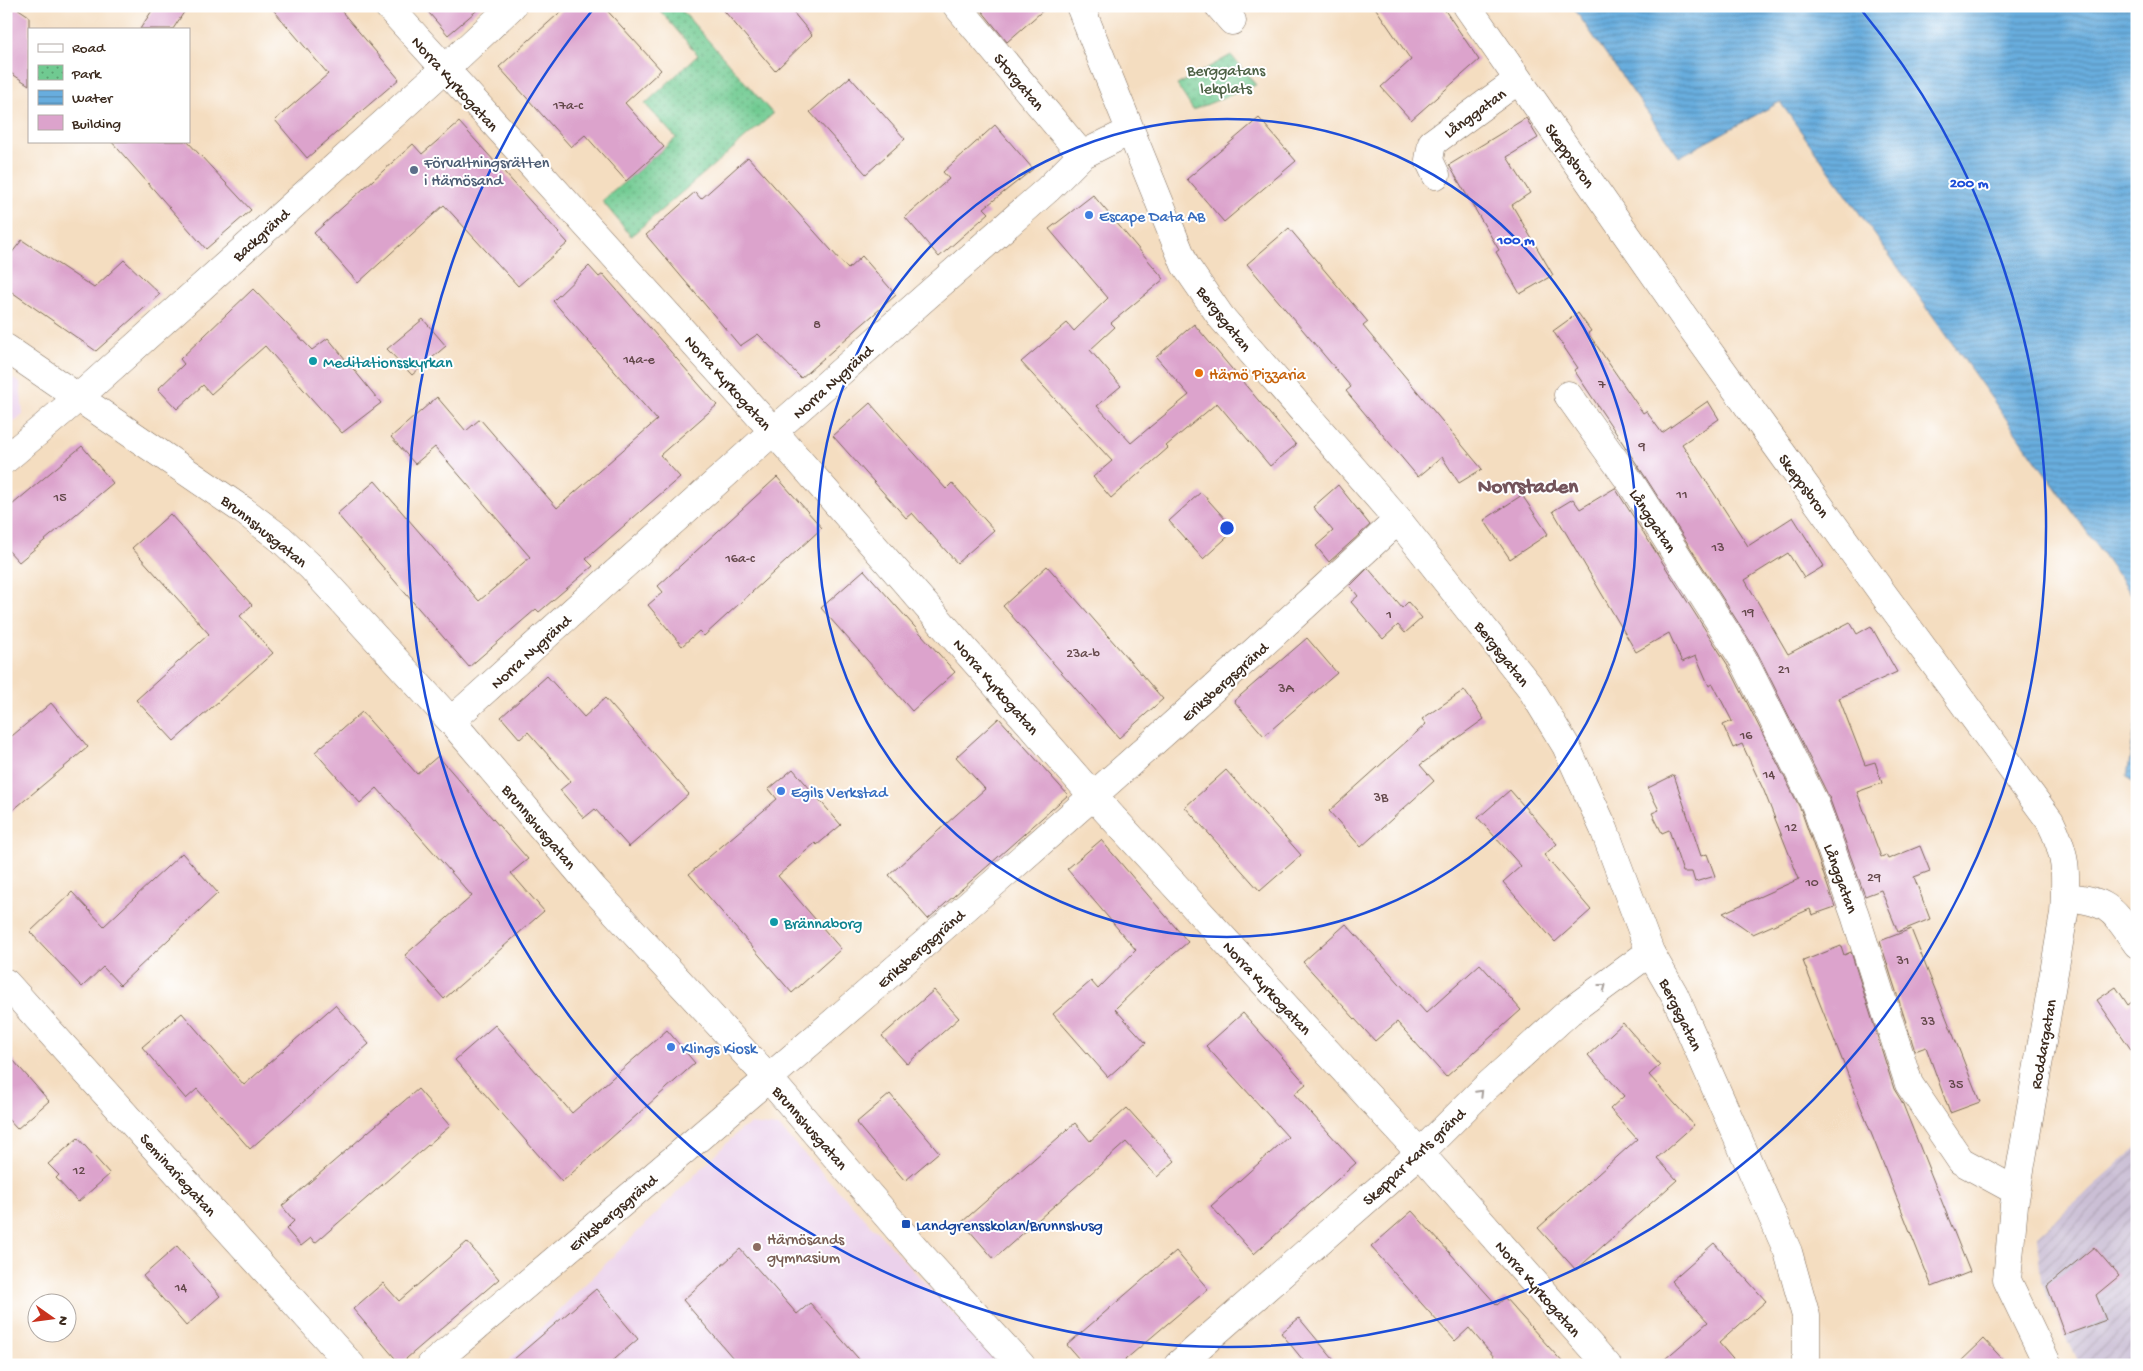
<svg xmlns="http://www.w3.org/2000/svg" width="2143" height="1371" viewBox="0 0 2143 1371" font-family="'Gochi Hand',sans-serif">
  <style>
    .built { fill: #ebd1eb }
    .industrial { fill: url(#industrial-furrows) }
    .park { fill: url(#park-dots); stroke: #567a58 }
    .water { fill: url(#water-rules); stroke: #526c7e }
    .building { fill: #dca3cc }
    .lines { fill: none; stroke-linecap: round; stroke-linejoin: round }
    .street-casing { stroke: #7c6957; stroke-width: 29 }
    .street { stroke: #fff; stroke-width: 28 }
    .oneway { stroke: #a79f9a }
    .ring { fill: none; stroke: #1d4ed8; stroke-width: 2.5 }
    .service-dot { fill: #5c6f8a; stroke: #fff; stroke-width: 2 }
    .shop-dot { fill: #3f7fe0; stroke: #fff; stroke-width: 2 }
    .culture-dot { fill: #0f9aa8; stroke: #fff; stroke-width: 2 }
    .food-dot { fill: #e8710a; stroke: #fff; stroke-width: 2 }
    .transit-dot { fill: #1a4fb4; stroke: #fff; stroke-width: 2 }
    .education-dot { fill: #8d6e63; stroke: #fff; stroke-width: 2 }
    .labels { text-anchor: middle; stroke-width: 4; stroke-linejoin: round; paint-order: stroke }
    .number-label { font-size: 14px; fill: #63484a }
    .park-label { font-size: 16px; fill: #4e6246; stroke: #fff }
    .street-label { font-size: 16px; fill: #3b2a1e; stroke: #fff }
    .service-label { font-size: 16px; fill: #4e5e75; stroke: #fff; text-anchor: start }
    .shop-label { font-size: 16px; fill: #366cbe; stroke: #fff; text-anchor: start }
    .culture-label { font-size: 16px; fill: #0d838f; stroke: #fff; text-anchor: start }
    .food-label { font-size: 16px; fill: #c56008; stroke: #fff; text-anchor: start }
    .transit-label { font-size: 16px; fill: #164399; stroke: #fff; text-anchor: start }
    .education-label { font-size: 16px; fill: #785e54; stroke: #fff; text-anchor: start }
    .district-label { font-size: 21px; font-weight: bold; fill: #73545b; stroke: #fff }
    .centre { fill: #1d4ed8; stroke: #fff; stroke-width: 2.5 }
    .ring-label { font-size: 15px; text-anchor: middle; font-weight: bold; fill: #1d4ed8; stroke: #fff; stroke-width: 4; stroke-linejoin: round; paint-order: stroke }
  </style>
  <defs>
    <pattern id="industrial-furrows" width="10" height="10" patternUnits="userSpaceOnUse" patternTransform="scale(1.25)"><rect width="10" height="10" fill="#cbbfd5"/><path d="M-1 1l2-2M0 10L10 0M9 11l2-2" fill="none" stroke="#afa4b6"/></pattern>
    <pattern id="park-dots" width="8" height="8" patternUnits="userSpaceOnUse" patternTransform="scale(1.25)"><rect width="8" height="8" fill="#70ca91"/><path d="M2 2h.1M6 6h.1" fill="none" stroke="#5da476" stroke-width="1.8" stroke-linecap="round"/></pattern>
    <pattern id="water-rules" width="6" height="5" patternUnits="userSpaceOnUse" patternTransform="scale(1.25)"><rect width="6" height="5" fill="#68adde"/><path d="M0 2.5h6" fill="none" stroke="#578db3"/></pattern>
  </defs>
  <rect width="100%" height="100%" fill="#fff"/>
  <filter id="ink" filterUnits="userSpaceOnUse"><feTurbulence type="fractalNoise" baseFrequency=".02" numOctaves="2"/><feDisplacementMap in="SourceGraphic" scale="10" xChannelSelector="R" yChannelSelector="G"/><feConvolveMatrix kernelMatrix="1 2 1 2 8 2 1 2 1" color-interpolation-filters="sRGB"/></filter>
  <filter id="wash" filterUnits="userSpaceOnUse"><feTurbulence type="fractalNoise" baseFrequency=".0096" numOctaves="4" result="noise"/><feDisplacementMap in="SourceGraphic" scale="20" xChannelSelector="R" yChannelSelector="G"/><feGaussianBlur stdDeviation="1.12" result="paint"/><feColorMatrix in="noise" values="0 0 0 0 0 0 0 0 0 0 0 0 0 0 0 0 0 1.4 0 .05"/><feComposite in="paint" operator="in"/></filter>
  <g filter="url(#wash)">
    <rect width="100%" height="100%" fill="#f4ddc0"/>
    <path class="built" d="M 6,374 L 20,383 L 23,414 L 6,429 Z
      M 751,1124 L 779,1127 L 1002,1365 L 504,1365 L 740,1130 Z"/>
    <path class="industrial" d="M 2137,1147 L 2137,1365 L 2080,1365 L 2041,1282 L 2037,1236 Z"/>
    <path class="park" d="M 656,6 L 678,6 L 773,114 L 631,236 L 602,201 L 676,138 L 645,104 L 698,55 Z
      M 1231,55 L 1256,85 L 1193,110 L 1177,85 Z"/>
    <path class="water" d="M 1572,6 L 2137,6 L 2137,602 L 1780,102 L 1679,157 Z
      M 2137,715 L 2137,789 L 2127,776 Z"/>
    <g id="blocks">
      <path class="building" d="M 6,6 L 14,6 L 29,16 L 29,85 L 6,70 Z
        M 155,6 L 188,6 L 173,29 L 140,29 Z
        M 270,6 L 337,6 L 399,79 L 307,158 L 275,120 L 328,74 Z
        M 423,6 L 482,6 L 448,35 Z
        M 567,6 L 603,6 L 661,70 L 625,103 L 664,147 L 626,181 L 585,135 L 571,147 L 499,67 Z
        M 720,6 L 788,6 L 812,35 L 775,71 Z
        M 978,6 L 1048,6 L 1007,42 Z
        M 1374,6 L 1442,6 L 1479,60 L 1411,120 L 1381,87 L 1411,60 Z
        M 850,77 L 905,139 L 866,174 L 810,112 Z
        M 1259,118 L 1296,161 L 1224,222 L 1187,179 Z
        M 1526,118 L 1538,138 L 1507,157 L 1530,193 L 1512,205 L 1553,275 L 1520,294 L 1496,252 L 1499,250 L 1449,165 Z
        M 459,122 L 568,243 L 518,286 L 444,205 L 358,283 L 314,233 L 413,144 L 422,154 Z
        M 995,125 L 1033,169 L 984,208 L 989,213 L 939,257 L 905,217 L 949,179 L 943,172 Z
        M 111,141 L 187,141 L 251,210 L 206,249 Z
        M 748,157 L 848,269 L 862,256 L 896,295 L 801,378 L 758,334 L 740,346 L 646,235 L 695,192 L 701,199 Z
        M 1093,195 L 1164,279 L 1111,323 L 1115,327 L 1090,350 L 1121,386 L 1097,406 L 1131,443 L 1150,427 L 1189,395 L 1156,357 L 1194,324 L 1296,445 L 1270,466 L 1217,403 L 1166,446 L 1168,448 L 1111,498 L 1093,477 L 1112,461 L 1021,362 L 1067,323 L 1074,331 L 1108,298 L 1049,229 Z
        M 1289,228 L 1368,322 L 1363,326 L 1482,469 L 1459,483 L 1442,457 L 1418,477 L 1346,391 L 1351,387 L 1247,264 Z
        M 22,240 L 94,288 L 124,260 L 160,294 L 96,351 L 6,288 L 6,260 Z
        M 589,266 L 599,277 L 603,274 L 717,405 L 660,455 L 680,477 L 586,559 L 593,566 L 539,612 L 536,609 L 469,667 L 337,514 L 375,481 L 479,601 L 530,557 L 435,447 L 415,464 L 391,437 L 437,397 L 466,431 L 480,419 L 557,508 L 657,420 L 553,301 Z
        M 253,289 L 312,350 L 328,338 L 381,403 L 342,433 L 265,346 L 211,394 L 203,385 L 177,409 L 158,389 L 184,364 L 180,359 Z
        M 1578,313 L 1591,331 L 1588,333 L 1643,413 L 1646,411 L 1662,433 L 1708,401 L 1719,419 L 1682,444 L 1748,546 L 1793,517 L 1824,566 L 1804,578 L 1788,553 L 1745,580 L 1788,654 L 1850,622 L 1857,634 L 1871,626 L 1897,672 L 1839,698 L 1865,765 L 1875,762 L 1882,783 L 1857,792 L 1881,857 L 1886,855 L 1888,859 L 1920,846 L 1930,871 L 1914,877 L 1930,919 L 1898,932 L 1881,890 L 1865,896 L 1829,797 L 1757,652 L 1644,475 L 1574,370 L 1578,368 L 1553,331 Z
        M 423,319 L 446,346 L 412,375 L 387,349 Z
        M 870,403 L 946,489 L 952,483 L 994,530 L 957,563 L 912,513 L 906,518 L 833,436 Z
        M 82,446 L 113,483 L 19,562 L 6,548 L 6,510 Z
        M 777,477 L 822,528 L 704,636 L 699,631 L 682,646 L 648,605 L 663,592 L 658,586 Z
        M 1338,485 L 1370,525 L 1329,562 L 1316,546 L 1333,531 L 1313,507 Z
        M 1615,488 L 1729,667 L 1801,810 L 1835,907 L 1812,915 L 1810,909 L 1753,934 L 1723,913 L 1799,879 L 1764,791 L 1742,744 L 1733,748 L 1723,725 L 1732,721 L 1713,684 L 1709,686 L 1696,656 L 1682,662 L 1669,633 L 1636,652 L 1553,511 L 1573,499 L 1580,509 Z
        M 1201,492 L 1235,530 L 1203,559 L 1169,521 Z
        M 1522,495 L 1548,534 L 1510,559 L 1484,520 Z
        M 170,514 L 252,605 L 240,616 L 273,653 L 174,741 L 136,700 L 209,634 L 132,548 Z
        M 1047,566 L 1163,699 L 1119,738 L 1003,606 Z
        M 1368,568 L 1402,608 L 1408,602 L 1422,618 L 1405,633 L 1398,625 L 1383,639 L 1351,602 L 1358,596 L 1350,586 Z
        M 864,570 L 955,672 L 912,711 L 821,608 Z
        M 1307,638 L 1337,673 L 1264,736 L 1234,701 Z
        M 547,676 L 584,717 L 605,698 L 689,794 L 629,847 L 595,809 L 584,818 L 560,790 L 571,781 L 528,732 L 520,739 L 501,717 Z
        M 1464,690 L 1484,719 L 1420,765 L 1434,781 L 1361,847 L 1329,811 L 1426,724 L 1422,719 Z
        M 51,703 L 88,747 L 6,816 L 6,741 Z
        M 362,712 L 417,774 L 438,756 L 528,859 L 511,873 L 544,911 L 444,999 L 405,955 L 472,896 L 377,788 L 360,803 L 315,752 Z
        M 999,718 L 1068,795 L 928,919 L 889,875 L 985,789 L 956,757 Z
        M 793,769 L 841,825 L 817,845 L 815,843 L 778,876 L 841,949 L 792,993 L 689,874 L 777,799 L 769,789 Z
        M 1226,770 L 1301,855 L 1260,891 L 1185,807 Z
        M 1674,775 L 1701,856 L 1707,854 L 1715,876 L 1695,882 L 1692,872 L 1683,872 L 1669,830 L 1662,833 L 1652,813 L 1659,810 L 1648,788 Z
        M 1510,790 L 1557,844 L 1544,855 L 1591,910 L 1555,942 L 1503,882 L 1521,866 L 1478,818 Z
        M 1101,840 L 1188,942 L 1154,971 L 1115,1009 L 1146,1043 L 1108,1077 L 1053,1014 L 1091,981 L 1098,989 L 1136,950 L 1067,869 Z
        M 182,853 L 218,893 L 120,985 L 103,967 L 82,987 L 30,932 L 72,892 L 104,926 Z
        M 1346,924 L 1426,1013 L 1480,964 L 1521,1010 L 1446,1077 L 1397,1022 L 1375,1041 L 1303,962 Z
        M 1911,929 L 1980,1102 L 1950,1113 L 1926,1047 L 1915,1051 L 1880,941 Z
        M 1841,946 L 1844,955 L 1851,952 L 1894,1089 L 1902,1102 L 1970,1272 L 1932,1287 L 1803,961 Z
        M 2116,987 L 2128,1005 L 2137,998 L 2137,1058 L 2097,1000 Z
        M 934,990 L 959,1018 L 907,1064 L 882,1036 Z
        M 335,1005 L 369,1044 L 250,1149 L 197,1089 L 186,1099 L 142,1047 L 182,1013 L 244,1085 Z
        M 1243,1013 L 1306,1084 L 1294,1094 L 1356,1163 L 1254,1254 L 1211,1206 L 1288,1137 L 1206,1046 Z
        M 1623,1023 L 1660,1065 L 1649,1075 L 1694,1125 L 1657,1158 L 1677,1180 L 1576,1270 L 1538,1228 L 1637,1139 L 1610,1109 L 1624,1096 L 1588,1055 Z
        M 495,1025 L 572,1113 L 667,1030 L 695,1063 L 562,1182 L 455,1060 Z
        M 6,1052 L 49,1101 L 17,1129 L 6,1117 Z
        M 418,1089 L 450,1126 L 315,1243 L 311,1238 L 301,1246 L 286,1229 L 294,1221 L 282,1206 Z
        M 890,1094 L 939,1152 L 905,1181 L 856,1123 Z
        M 1127,1108 L 1175,1161 L 1157,1177 L 1126,1142 L 994,1259 L 962,1222 L 1075,1123 L 1090,1141 Z
        M 78,1138 L 110,1174 L 78,1202 L 56,1178 L 59,1175 L 48,1164 Z
        M 1412,1211 L 1497,1305 L 1505,1298 L 1565,1365 L 1501,1365 L 1469,1328 L 1455,1341 L 1371,1247 Z
        M 467,1242 L 499,1279 L 400,1364 L 353,1309 L 383,1283 L 399,1301 Z
        M 1714,1243 L 1766,1301 L 1719,1343 L 1738,1365 L 1658,1365 L 1708,1322 L 1671,1281 Z
        M 177,1246 L 220,1296 L 186,1326 L 143,1276 Z
        M 2094,1247 L 2119,1276 L 2096,1295 L 2106,1320 L 2065,1335 L 2047,1286 Z
        M 740,1249 L 797,1314 L 810,1303 L 864,1365 L 739,1365 L 683,1300 Z
        M 1176,1251 L 1208,1289 L 1119,1365 L 1084,1365 L 1067,1345 Z
        M 596,1289 L 638,1339 L 608,1365 L 507,1365 Z
        M 1299,1318 L 1338,1365 L 1307,1365 L 1281,1333 Z
        M 1984,1339 L 2008,1365 L 1957,1365 Z"/>
    </g>
  </g>
  <g filter="url(#ink)">
    <use href="#blocks" fill-opacity="0" stroke="#7c6957" stroke-width="1"/>
    <g class="lines">
      <defs>
        <path id="street" d="M 388,6 L 774,432 L 1093,796 L 1420,1153 L 1607,1365
          M 957,6 L 1082,155
          M 1080,6 L 1185,265 L 1221,317 L 1398,520 L 1530,687 L 1566,746 L 1604,829 L 1650,952 L 1674,994 L 1788,1252 L 1806,1316 L 1806,1365
          M 1219,6 L 1232,21
          M 1467,6 L 1684,317 L 1881,591 L 2050,821 C 2068,857 2066,874 2064,914 L 2014,1205 L 2007,1280 L 2048,1365
          M 1436,175 L 1429,160 L 1432,143 L 1518,80
          M 6,348 L 244,511 L 281,539 L 312,568 L 451,721 L 594,889 L 770,1080 L 919,1253 L 1021,1365
          M 1568,395 L 1631,483 L 1743,659 L 1815,804 L 1855,915 L 1909,1084 L 1961,1161 L 2016,1191
          M 6,459 L 78,398 L 460,55 L 512,6
          M 451,721 L 760,443 L 1048,189 L 1082,155 L 1130,131
          M 2065,897 C 2110,901 2112,909 2137,944
          M 6,983 L 351,1365
          M 431,1365 C 758,1089 1084,811 1398,520
          M 1178,1365 L 1420,1153 L 1485,1088 L 1569,1012 L 1650,952"/>
      </defs>
      <use href="#street" class="street-casing"/>
      <use href="#street" class="street"/>
    </g>
    <defs><path id="oneway-chevron" d="M-2-3.5L2.5 0L-2 3.5" fill="none" stroke-width="1.6" stroke-linecap="round" stroke-linejoin="round" transform="scale(1.25)"/></defs>
    <g class="oneway">
      <use href="#oneway-chevron" transform="translate(1603 987) rotate(-37)"/>
      <use href="#oneway-chevron" transform="translate(1480 1093) rotate(-45)"/>
    </g>
  </g>
  <g class="ring">
    <circle cx="1227" cy="528" r="409"/>
    <path d="M1859 7A819 819 0 1 1 595 7"/>
  </g>
  <circle class="service-dot" cx="414" cy="170" r="5"/>
  <g class="shop-dot">
    <circle cx="1089" cy="215" r="5"/>
    <circle cx="781" cy="791" r="5"/>
    <circle cx="671" cy="1047" r="5"/>
  </g>
  <g class="culture-dot">
    <circle cx="313" cy="361" r="5"/>
    <circle cx="774" cy="922" r="5"/>
  </g>
  <circle class="food-dot" cx="1199" cy="373" r="5"/>
  <rect class="transit-dot" x="901" y="1219" width="10" height="10" rx="2.5"/>
  <circle class="education-dot" cx="757" cy="1247" r="5"/>
  <g class="labels">
    <g class="number-label">
      <text x="568" y="109">17a-c</text>
      <text x="817" y="328">8</text>
      <text x="639" y="363">14a-e</text>
      <text x="1602" y="388">7</text>
      <text x="1642" y="450">9</text>
      <text x="1682" y="498">11</text>
      <text x="60" y="501">15</text>
      <text x="1718" y="551">13</text>
      <text x="740" y="562">16a-c</text>
      <text x="1748" y="616">19</text>
      <text x="1389" y="618">1</text>
      <text x="1083" y="657">23a-b</text>
      <text x="1784" y="673">21</text>
      <text x="1286" y="692">3A</text>
      <text x="1746" y="739">16</text>
      <text x="1769" y="778">14</text>
      <text x="1381" y="801">3B</text>
      <text x="1791" y="831">12</text>
      <text x="1874" y="881">29</text>
      <text x="1812" y="886">10</text>
      <text x="1903" y="964">31</text>
      <text x="1928" y="1025">33</text>
      <text x="1956" y="1088">35</text>
      <text x="79" y="1174">12</text>
      <text x="181" y="1291">14</text>
    </g>
    <g class="park-label">
      <text x="1226" y="75">Berggatans<tspan x="1226" dy="18">lekplats</tspan></text>
    </g>
    <g class="street-label">
      <text transform="translate(1020 81) rotate(50)" y="6">Storgatan</text>
      <text transform="translate(456 83) rotate(48)" y="6">Norra Kyrkogatan</text>
      <text transform="translate(1474 112) rotate(-36)" y="6">Långgatan</text>
      <text transform="translate(1571 155) rotate(55)" y="6">Skeppsbron</text>
      <text transform="translate(260 234) rotate(-42)" y="6">Backgränd</text>
      <text transform="translate(1225 318) rotate(52)" y="6">Bergsgatan</text>
      <text transform="translate(832 381) rotate(-42)" y="6">Norra Nygränd</text>
      <text transform="translate(729 382) rotate(48)" y="6">Norra Kyrkogatan</text>
      <text transform="translate(1805 485) rotate(54)" y="6">Skeppsbron</text>
      <text transform="translate(1654 520) rotate(57)" y="6">Långgatan</text>
      <text transform="translate(265 530) rotate(39)" y="6">Brunnshusgatan</text>
      <text transform="translate(530 651) rotate(-42)" y="6">Norra Nygränd</text>
      <text transform="translate(1503 653) rotate(52)" y="6">Bergsgatan</text>
      <text transform="translate(1224 681) rotate(-42)" y="6">Eriksbergsgränd</text>
      <text transform="translate(997 686) rotate(49)" y="6">Norra Kyrkogatan</text>
      <text transform="translate(540 826) rotate(50)" y="6">Brunnshusgatan</text>
      <text transform="translate(1842 878) rotate(70)" y="6">Långgatan</text>
      <text transform="translate(920 948) rotate(-41)" y="6">Eriksbergsgränd</text>
      <text transform="translate(1268 987) rotate(47)" y="6">Norra Kyrkogatan</text>
      <text transform="translate(1682 1014) rotate(64)" y="6">Bergsgatan</text>
      <text transform="translate(2042 1044) rotate(-80)" y="6">Roddargatan</text>
      <text transform="translate(811 1127) rotate(49)" y="6">Brunnshusgatan</text>
      <text transform="translate(1413 1156) rotate(-43)" y="6">Skeppar Karls gränd</text>
      <text transform="translate(179 1174) rotate(48)" y="6">Seminariegatan</text>
      <text transform="translate(612 1212) rotate(-40)" y="6">Eriksbergsgränd</text>
      <text transform="translate(1539 1288) rotate(49)" y="6">Norra Kyrkogatan</text>
    </g>
    <g class="service-label">
      <text x="424" y="167">Förvaltningsrätten<tspan x="424" dy="18">i Härnösand</tspan></text>
    </g>
    <g class="shop-label">
      <text x="1099" y="221">Escape Data AB</text>
      <text x="791" y="797">Egils Verkstad</text>
      <text x="681" y="1053">Klings Kiosk</text>
    </g>
    <g class="culture-label">
      <text x="323" y="367">Meditationsskyrkan</text>
      <text x="784" y="928">Brännaborg</text>
    </g>
    <g class="food-label">
      <text x="1209" y="379">Härnö Pizzaria</text>
    </g>
    <g class="transit-label">
      <text x="916" y="1230">Landgrensskolan/Brunnshusg</text>
    </g>
    <g class="education-label">
      <text x="767" y="1244">Härnösands<tspan x="767" dy="18">gymnasium</tspan></text>
    </g>
    <g class="district-label">
      <text x="1528" y="492">Norrstaden</text>
    </g>
  </g>
  <circle cx="1227" cy="528" r="8" class="centre"/>
  <g class="ring-label">
    <text x="1969" y="187">200 m</text>
    <text x="1516" y="244">100 m</text>
  </g>
  <rect width="2143" height="1371" fill="none" stroke="#fff" stroke-width="25"/>
  <rect x="28" y="28" width="162" height="115" fill="#ffffff" stroke="#b1aaa5"/>
  <rect x="38" y="44" width="25" height="8" fill="#ffffff" stroke="#b1aaa5"/>
  <text x="72" y="52" font-size="15" fill="#3b2a1e">Road</text>
  <rect x="38" y="65" width="25" height="15" fill="url(#park-dots)" stroke="#b1aaa5"/>
  <text x="72" y="78" font-size="15" fill="#3b2a1e">Park</text>
  <rect x="38" y="90" width="25" height="15" fill="url(#water-rules)" stroke="#b1aaa5"/>
  <text x="72" y="102" font-size="15" fill="#3b2a1e">Water</text>
  <rect x="38" y="115" width="25" height="15" fill="#dca3cc" stroke="#b1aaa5"/>
  <text x="72" y="128" font-size="15" fill="#3b2a1e">Building</text>
  <g transform="translate(52 1318) rotate(104)"><circle r="24" fill="#ffffff" stroke="#b1aaa5"/>
  <path d="M0-4L9 19L0 12L-9 19Z" fill="#c8321e"/>
  <text y="-8" font-size="14" font-weight="bold" text-anchor="middle" fill="#3b2a1e">N</text>
  </g>
</svg>
